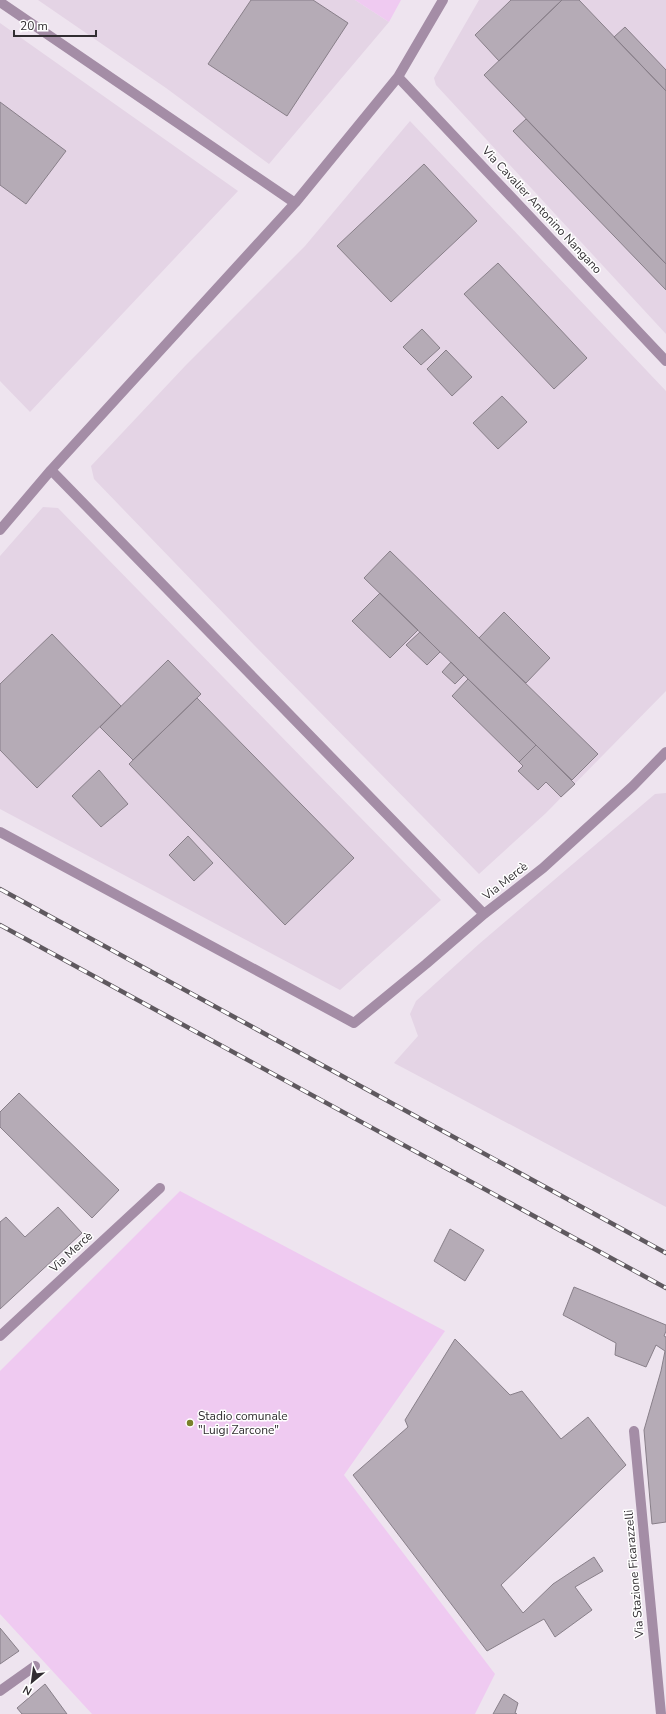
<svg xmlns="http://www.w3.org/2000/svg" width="666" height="1714" viewBox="0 0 666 1714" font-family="'Nunito Sans',sans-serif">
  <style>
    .built { fill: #e4d4e5 }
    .green { fill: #efcaf1 }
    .building { fill: #b5abb6; stroke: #887f89 }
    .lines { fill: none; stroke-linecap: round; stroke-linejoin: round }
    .minor { stroke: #a48da6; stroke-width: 10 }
    .rail-casing { stroke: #5f595f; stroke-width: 4.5 }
    .rail { stroke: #fff; stroke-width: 3; stroke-dasharray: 9; stroke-linecap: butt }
    .poi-dot { fill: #79802b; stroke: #fff; stroke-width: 1.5 }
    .labels { text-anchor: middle; stroke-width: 3; stroke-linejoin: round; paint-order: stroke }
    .street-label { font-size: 12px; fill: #312d31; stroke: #fff }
    .poi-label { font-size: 12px; fill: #312d31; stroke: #fff; text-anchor: start }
  </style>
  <rect width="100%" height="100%" fill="#eee4ef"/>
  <path class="built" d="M 38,0 L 355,0 L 389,22 L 269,164 L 166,88 Z
    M 479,0 L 666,0 L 666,334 L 436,85 L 434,78 Z
    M 0,23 L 238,191 L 30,412 L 0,381 Z
    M 410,121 L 666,391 L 666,691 L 546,813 L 479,874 L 255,646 L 94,479 L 91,466 L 186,365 L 305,246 Z
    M 43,507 L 58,508 L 441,900 L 340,990 L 0,809 L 0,556 Z
    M 666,793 L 666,1207 L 394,1063 L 418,1036 L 410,1014 L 416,1001 L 479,944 L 655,794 Z"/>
  <path class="green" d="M 355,0 L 401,0 L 389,22 Z
    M 180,1191 L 445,1331 L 344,1475 L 495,1674 L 475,1714 L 92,1714 L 0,1614 L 0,1371 Z"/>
  <path class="building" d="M 251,0 L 313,0 L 348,23 L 287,116 L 208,64 Z
    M 511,0 L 562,0 L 499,61 L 475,35 Z
    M 562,0 L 579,0 L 666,91 L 666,264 L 484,75 Z
    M 625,27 L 666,70 L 666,91 L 614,37 Z
    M 0,102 L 66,151 L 26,204 L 0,185 Z
    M 526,119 L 666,264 L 666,290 L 513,131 Z
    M 424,164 L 477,221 L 391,302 L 337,246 Z
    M 498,263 L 587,358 L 554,389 L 464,294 Z
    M 422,329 L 440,348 L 421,365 L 403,347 Z
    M 446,350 L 472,377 L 452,396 L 427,369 Z
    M 502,396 L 527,422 L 498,449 L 473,423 Z
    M 390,551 L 598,754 L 572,780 L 364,578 Z
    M 380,593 L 418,630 L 390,658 L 352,621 Z
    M 504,612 L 550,658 L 526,683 L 479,638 Z
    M 420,632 L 440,652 L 427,665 L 406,645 Z
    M 52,634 L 121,706 L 37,788 L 0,750 L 0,684 Z
    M 168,660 L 201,694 L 133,760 L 100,727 Z
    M 451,662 L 464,675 L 455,684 L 442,672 Z
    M 468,679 L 536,745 L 519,762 L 452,696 Z
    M 197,698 L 354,858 L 285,925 L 129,764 Z
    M 536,745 L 575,784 L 561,797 L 546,782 L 538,790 L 518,771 L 523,766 L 519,762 Z
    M 99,770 L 128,804 L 101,827 L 72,796 Z
    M 188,836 L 213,863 L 194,881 L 169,855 Z
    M 19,1093 L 119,1190 L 92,1218 L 0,1127 L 0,1112 Z
    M 58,1207 L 82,1233 L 0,1309 L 0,1222 L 6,1217 L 25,1237 Z
    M 450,1229 L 484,1250 L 465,1281 L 434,1261 Z
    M 574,1287 L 666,1325 L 666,1331 L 664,1336 L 666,1337 L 666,1522 L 652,1524 L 644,1430 L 661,1371 L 665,1351 L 656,1345 L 646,1367 L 615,1355 L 616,1343 L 563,1315 Z
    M 455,1339 L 510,1395 L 522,1391 L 561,1439 L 588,1417 L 626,1465 L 501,1585 L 523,1613 L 553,1584 L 594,1557 L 603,1571 L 575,1587 L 592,1610 L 555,1637 L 544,1619 L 487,1651 L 353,1475 L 408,1427 L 405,1420 Z
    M 0,1628 L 19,1651 L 0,1664 Z
    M 45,1684 L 67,1714 L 22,1714 L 17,1708 Z
    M 504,1694 L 518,1703 L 515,1713 L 517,1714 L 493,1714 Z"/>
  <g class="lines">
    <path class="minor" d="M 0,2 L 295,203
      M 398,77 L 666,361
      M 51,470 L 484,914
      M 0,530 L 51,470 L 295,203 L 398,77 L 443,0
      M 0,832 L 354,1023 L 426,964 L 484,914 L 543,868 L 633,786 L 666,752
      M 0,1336 L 160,1188
      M 634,1431 L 661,1714
      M 0,1691 L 35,1666"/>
    <defs>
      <path id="rail" d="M 0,889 L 666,1253
        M 0,925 L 666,1288"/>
    </defs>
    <use href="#rail" class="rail-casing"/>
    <use href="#rail" class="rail"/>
  </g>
  <circle class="poi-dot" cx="190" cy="1423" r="4"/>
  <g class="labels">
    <g class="street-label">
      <text transform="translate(542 210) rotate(47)" y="4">Via Cavalier Antonino Nangano</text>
      <text transform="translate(505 881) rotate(-38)" y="4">Via Mercè</text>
      <text transform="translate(71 1252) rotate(-43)" y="4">Via Mercè</text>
      <text transform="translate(634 1574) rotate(-95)" y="4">Via Stazione Ficarazzelli</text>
    </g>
    <g class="poi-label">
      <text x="198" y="1420">Stadio comunale<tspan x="198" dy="14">"Luigi Zarcone"</tspan></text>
    </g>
  </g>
  <g transform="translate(32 1682) rotate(209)" stroke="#ffffff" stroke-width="3" paint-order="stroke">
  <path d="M0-3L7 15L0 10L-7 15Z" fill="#312d31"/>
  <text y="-6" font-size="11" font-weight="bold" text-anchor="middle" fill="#312d31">N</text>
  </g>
  <path d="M14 30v6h82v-6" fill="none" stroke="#312d31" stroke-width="2"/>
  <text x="20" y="30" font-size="12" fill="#312d31" stroke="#ffffff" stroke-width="3" paint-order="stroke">20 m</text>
</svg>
